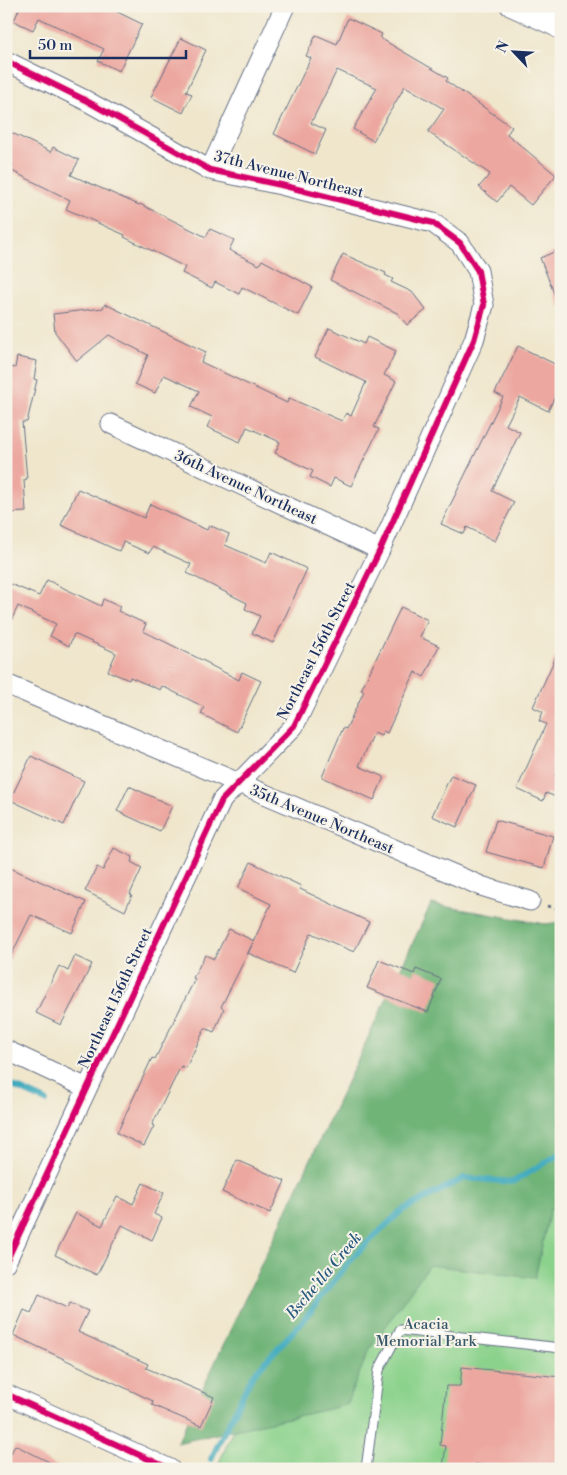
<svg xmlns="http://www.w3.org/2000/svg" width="567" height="1475" viewBox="0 0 567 1475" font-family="'Libre Bodoni',serif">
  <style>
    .green { fill: #8bd28c; stroke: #538075 }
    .forest { fill: #70b478; stroke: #46726b }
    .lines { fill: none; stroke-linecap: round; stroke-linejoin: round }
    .stream { stroke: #3faabe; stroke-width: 6 }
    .building { fill: #eca8a0 }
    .lane-casing { stroke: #656f84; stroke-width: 11 }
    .street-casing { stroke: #656f84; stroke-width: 21 }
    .primary-casing { stroke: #656f84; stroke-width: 29 }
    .path { stroke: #656f84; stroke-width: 3; stroke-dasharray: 4 4; stroke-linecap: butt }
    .lane { stroke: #fff; stroke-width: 9 }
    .street { stroke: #fff; stroke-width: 19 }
    .primary { stroke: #fff; stroke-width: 28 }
    .cycleway-casing { stroke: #f7f3e8; stroke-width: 9 }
    .cycleway { stroke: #d6006c; stroke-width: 6 }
    .labels { text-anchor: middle; stroke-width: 4; stroke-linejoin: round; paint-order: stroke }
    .street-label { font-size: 15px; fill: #1b2f5e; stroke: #f7f3e8 }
    .park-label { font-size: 15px; fill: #37586a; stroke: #f7f3e8 }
    .water-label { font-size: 16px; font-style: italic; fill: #285a80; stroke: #f7f3e8 }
  </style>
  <rect width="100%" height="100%" fill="#f7f3e8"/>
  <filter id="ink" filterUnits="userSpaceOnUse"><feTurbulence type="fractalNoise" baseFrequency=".02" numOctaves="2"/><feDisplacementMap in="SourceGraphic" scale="10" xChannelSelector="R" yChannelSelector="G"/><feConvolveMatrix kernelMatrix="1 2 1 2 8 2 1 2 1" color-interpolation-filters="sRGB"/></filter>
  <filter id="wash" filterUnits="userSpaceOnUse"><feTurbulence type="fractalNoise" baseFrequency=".0096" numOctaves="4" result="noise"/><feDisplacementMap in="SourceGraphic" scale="20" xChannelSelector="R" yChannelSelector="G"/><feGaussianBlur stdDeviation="1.12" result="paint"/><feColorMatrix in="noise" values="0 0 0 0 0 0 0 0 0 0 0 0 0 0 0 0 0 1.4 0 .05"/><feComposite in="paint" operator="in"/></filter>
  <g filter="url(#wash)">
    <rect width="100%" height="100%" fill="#efe6cc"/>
    <path class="green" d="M 467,914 L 561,954 L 561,1469 L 216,1469 Z"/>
    <path class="forest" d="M 431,904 L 545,924 L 561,922 L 561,1210 L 550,1209 L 535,1278 L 429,1265 L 369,1350 L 346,1405 L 177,1443 Z"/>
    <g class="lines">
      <path class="stream" d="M 6,1083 L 46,1101
        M 211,1459 L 252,1376 L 300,1324 L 355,1255 L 401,1211 L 464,1178 L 513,1182 L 561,1153"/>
    </g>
    <g id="blocks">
      <path class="building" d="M 13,6 L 105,6 L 142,24 L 119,71 L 98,61 L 104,49 L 39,18 L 33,30 L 14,21 L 19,9 Z
        M 348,18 L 382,34 L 380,38 L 448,78 L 446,81 L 512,127 L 507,134 L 556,175 L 531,205 L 509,187 L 497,202 L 479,187 L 490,174 L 428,132 L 444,109 L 405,86 L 373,141 L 353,129 L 377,88 L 337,70 L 311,123 L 326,130 L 315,154 L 274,134 L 311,58 L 306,56 L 316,35 L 337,44 Z
        M 181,38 L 206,50 L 186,92 L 192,94 L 183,113 L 151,97 Z
        M 6,130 L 51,152 L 53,147 L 79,160 L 71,175 L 139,205 L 140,204 L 206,237 L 210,229 L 234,240 L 229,250 L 259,265 L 262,260 L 312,287 L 298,315 L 242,287 L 239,294 L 215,282 L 212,288 L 182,273 L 185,267 L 124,237 L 125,235 L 66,209 L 70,200 L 10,170 L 13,164 L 6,161 Z
        M 561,249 L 561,308 L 560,308 L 540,258 Z
        M 343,254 L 386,273 L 385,275 L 393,279 L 391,282 L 412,292 L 426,310 L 407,325 L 397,313 L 330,280 Z
        M 105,304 L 206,352 L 201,362 L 287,403 L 289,398 L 342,421 L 346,413 L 351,416 L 366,382 L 315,357 L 329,328 L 364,344 L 367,337 L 396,351 L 384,375 L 396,381 L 374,427 L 379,429 L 351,486 L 334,478 L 330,487 L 310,477 L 313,471 L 275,453 L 280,442 L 247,427 L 240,442 L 207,427 L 212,417 L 191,407 L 199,391 L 164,375 L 155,393 L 135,384 L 148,355 L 109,335 L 77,361 L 55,332 L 53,314 L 103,308 Z
        M 518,346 L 561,367 L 561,384 L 548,411 L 520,397 L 506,425 L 520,432 L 492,491 L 514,502 L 495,541 L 467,527 L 464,534 L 441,524 L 503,397 L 495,393 Z
        M 17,357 L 37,361 L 34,379 L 37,380 L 27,422 L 22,422 L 27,479 L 24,480 L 26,512 L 6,513 L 6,420 L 10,404 L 6,403 L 6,366 L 15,368 Z
        M 78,489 L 144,518 L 150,504 L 207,530 L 209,525 L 229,534 L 225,545 L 266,563 L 271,552 L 307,569 L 273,643 L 252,633 L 260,616 L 245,609 L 247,603 L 187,573 L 191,564 L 153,547 L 149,553 L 123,542 L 119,551 L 61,525 Z
        M 47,580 L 101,606 L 103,599 L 120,607 L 118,611 L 146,624 L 143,631 L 210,664 L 210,665 L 239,680 L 242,672 L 261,681 L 237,732 L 201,714 L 204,707 L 162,686 L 160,690 L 130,677 L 129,680 L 108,671 L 116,653 L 74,634 L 69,646 L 50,636 L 56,624 L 18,606 L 6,632 L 6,582 L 39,596 Z
        M 401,607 L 428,620 L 420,637 L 439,646 L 424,677 L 415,672 L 387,733 L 383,731 L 381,736 L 374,733 L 359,766 L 384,777 L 374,800 L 322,777 L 343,728 L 346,729 L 364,691 L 361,690 Z
        M 561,645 L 561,762 L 555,776 L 561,779 L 561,799 L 546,793 L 543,801 L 517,789 L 546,724 L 539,721 L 543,712 L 533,707 Z
        M 31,756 L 84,781 L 64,825 L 10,800 Z
        M 451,775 L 476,785 L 457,827 L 432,816 Z
        M 129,786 L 172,806 L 160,831 L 117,811 Z
        M 496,820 L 553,836 L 544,868 L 486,852 Z
        M 114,848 L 133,857 L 131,862 L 142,868 L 130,894 L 132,895 L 125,911 L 85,891 L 97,867 L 103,870 Z
        M 251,862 L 301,886 L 300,889 L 369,922 L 354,952 L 311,933 L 293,973 L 248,953 L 271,904 L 238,888 Z
        M 6,866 L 86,902 L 72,933 L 31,915 L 6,966 Z
        M 229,929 L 254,941 L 221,1007 L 224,1009 L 214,1032 L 205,1028 L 186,1068 L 181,1066 L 152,1125 L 154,1126 L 144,1146 L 117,1133 L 152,1058 L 155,1059 L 195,979 L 193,978 L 205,955 L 214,959 Z
        M 75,956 L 92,964 L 61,1025 L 36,1013 L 59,966 L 68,971 Z
        M 379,960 L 414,974 L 416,969 L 441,979 L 428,1012 L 367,988 Z
        M 237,1160 L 285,1181 L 270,1213 L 222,1192 Z
        M 143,1183 L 164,1193 L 154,1214 L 162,1218 L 152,1240 L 122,1225 L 97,1275 L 55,1255 L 76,1213 L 102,1226 L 117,1196 L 133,1204 Z
        M 39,1295 L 67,1308 L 70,1303 L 88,1311 L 78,1332 L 148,1364 L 146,1368 L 214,1397 L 201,1426 L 152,1405 L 153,1401 L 13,1335 L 24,1310 L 31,1313 Z
        M 462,1367 L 561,1377 L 561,1469 L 518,1469 L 475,1464 L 474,1469 L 443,1467 L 446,1446 L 440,1445 L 446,1386 L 460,1386 Z
        M 15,1445 L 63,1469 L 6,1469 L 6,1463 Z"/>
    </g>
  </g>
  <g filter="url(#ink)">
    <use href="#blocks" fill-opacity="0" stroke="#656f84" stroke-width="1"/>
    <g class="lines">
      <defs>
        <path id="lane" d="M 366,1469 L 379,1370 L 400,1330 L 561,1348"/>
        <path id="street" d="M 510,6 L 561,29
          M 6,61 L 85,100 L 210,170 L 281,185 L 433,223 L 460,243 L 478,271 L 484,305 L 474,340 L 380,550 L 294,726 L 222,800 L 6,1262
          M 210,170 L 285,6
          M 111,424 L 380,550
          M 6,684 L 481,886 L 530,901
          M 6,1050 L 87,1088
          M 6,1394 L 170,1469"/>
        <path id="primary" d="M 546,6 L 561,25"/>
      </defs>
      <use href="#lane" class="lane-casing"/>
      <use href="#street" class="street-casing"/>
      <use href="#primary" class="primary-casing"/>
      <path class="path" d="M 547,906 L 561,909"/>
      <use href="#lane" class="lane"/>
      <use href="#street" class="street"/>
      <use href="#primary" class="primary"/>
      <defs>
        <path id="cycleway" d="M 6,61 L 85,100 L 210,170 L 281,185 L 433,223 L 460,243 L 478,271 L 484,305 L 474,340 L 380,550 L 294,726 L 222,800 L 6,1262
          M 6,1394 L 170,1469"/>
      </defs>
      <use href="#cycleway" class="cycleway-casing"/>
      <use href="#cycleway" class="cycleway"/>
    </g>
  </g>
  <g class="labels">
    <g class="street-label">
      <text transform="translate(289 174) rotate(14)" y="5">37th Avenue Northeast</text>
      <text transform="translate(246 487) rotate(25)" y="5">36th Avenue Northeast</text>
      <text transform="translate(316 651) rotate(-63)" y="5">Northeast 156th Street</text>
      <text transform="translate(322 819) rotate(23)" y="5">35th Avenue Northeast</text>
      <text transform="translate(115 998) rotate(-65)" y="5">Northeast 156th Street</text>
    </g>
    <g class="park-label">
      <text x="426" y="1329">Acacia<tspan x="426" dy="17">Memorial Park</tspan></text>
    </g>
    <g class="water-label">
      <text transform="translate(323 1275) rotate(-50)" y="6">Bsche'tla Creek</text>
    </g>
  </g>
  <rect width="567" height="1475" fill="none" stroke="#f7f3e8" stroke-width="25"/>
  <g transform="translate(514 52) rotate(295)" stroke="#f7f3e8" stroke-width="4" paint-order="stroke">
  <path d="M0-4L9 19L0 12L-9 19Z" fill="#1b2f5e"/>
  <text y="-8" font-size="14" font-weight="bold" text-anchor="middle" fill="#1b2f5e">N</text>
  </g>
  <path d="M30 50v8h156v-8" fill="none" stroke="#1b2f5e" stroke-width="2.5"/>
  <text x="38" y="50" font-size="15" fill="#1b2f5e" stroke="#f7f3e8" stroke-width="4" paint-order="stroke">50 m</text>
</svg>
